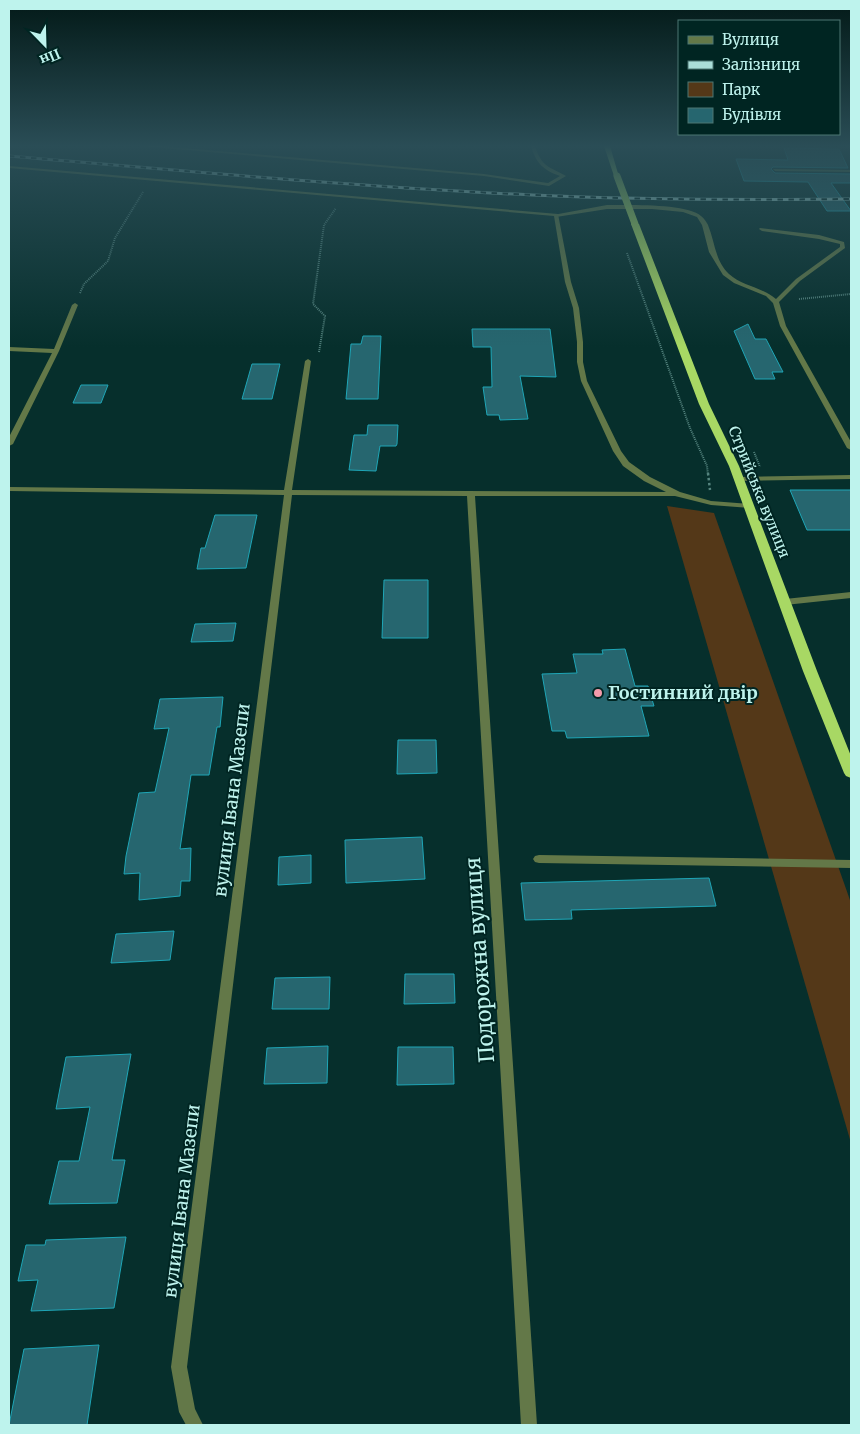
<svg xmlns="http://www.w3.org/2000/svg" width="860" height="1434" viewBox="0 0 860 1434" font-family="Merriweather,serif">
  <style>
    .green { fill: #543818 }
    .building { fill: #26666f; stroke: #1ea6b7 }
    .lines { fill: none; stroke-linecap: round; stroke-linejoin: round }
    .path-far1 { stroke: #55847f; stroke-width: 2; stroke-dasharray: 1 1; stroke-linecap: butt }
    .path { stroke: #55847f; stroke-width: 2.5; stroke-dasharray: 2.5 2.5; stroke-linecap: butt }
    .service { fill: #637848; fill-rule: evenodd }
    .minor { fill: #637848; fill-rule: evenodd }
    .trunk { fill: #a8d864; fill-rule: evenodd }
    .rail-casing { stroke: #aaddd8; stroke-width: 3 }
    .rail { stroke: #002522; stroke-width: 2; stroke-dasharray: 5.5; stroke-linecap: butt }
    .trunk-bridge { stroke: #a8d864; stroke-width: 7 }
    .poi-dot { fill: #f39aaa; stroke: #002522; stroke-width: 2 }
    .labels { text-anchor: middle; stroke-width: 4; stroke-linejoin: round; paint-order: stroke }
    .far-street-label { font-size: 15px; fill: #bef3ed; stroke: #002522 }
    .poi-label { font-size: 18px; font-weight: bold; fill: #bef3ed; stroke: #002522; text-anchor: start }
    .street-label { font-size: 18px; fill: #bef3ed; stroke: #002522 }
    .near-street-label { font-size: 21px; fill: #bef3ed; stroke: #002522 }
  </style>
  <rect width="100%" height="100%" fill="#062f2c"/>
  <path class="green" d="M 667,506 L 714,513 L 851,903 L 851,1143 Z"/>
  <path class="building" d="M 784,148 L 839,149 L 848,168 L 773,167 L 771,169 L 775,173 L 851,174 L 851,183 L 831,183 L 851,211 L 827,211 L 808,182 L 744,181 L 736,159 L 788,160 Z
    M 748,324 L 755,339 L 766,339 L 783,372 L 772,372 L 775,379 L 755,379 L 734,331 Z
    M 472,329 L 550,329 L 556,377 L 520,376 L 528,419 L 500,420 L 499,415 L 487,415 L 483,387 L 492,387 L 491,347 L 473,347 Z
    M 363,336 L 381,336 L 378,399 L 346,399 L 351,344 L 361,344 Z
    M 252,364 L 280,364 L 272,399 L 242,399 Z
    M 81,385 L 108,385 L 101,403 L 73,403 Z
    M 368,425 L 398,425 L 397,444 L 396,446 L 380,446 L 376,471 L 349,470 L 354,435 L 367,435 Z
    M 790,490 L 851,490 L 851,530 L 807,530 Z
    M 215,515 L 257,515 L 246,568 L 197,569 L 201,548 L 205,548 Z
    M 384,580 L 428,580 L 428,638 L 382,638 Z
    M 236,623 L 233,641 L 191,642 L 195,624 Z
    M 625,649 L 635,686 L 648,686 L 654,706 L 641,706 L 649,736 L 567,738 L 565,731 L 552,731 L 542,674 L 577,673 L 573,654 L 603,654 L 602,650 Z
    M 223,697 L 220,727 L 217,727 L 209,775 L 191,775 L 180,849 L 191,848 L 190,881 L 181,881 L 180,896 L 139,900 L 140,873 L 124,874 L 126,856 L 139,793 L 155,792 L 169,728 L 154,729 L 160,699 Z
    M 398,740 L 436,740 L 437,773 L 397,774 Z
    M 422,837 L 425,879 L 346,883 L 345,840 Z
    M 311,855 L 311,883 L 278,885 L 279,857 Z
    M 709,878 L 716,906 L 571,910 L 572,919 L 525,920 L 521,883 Z
    M 174,931 L 170,960 L 111,963 L 116,934 Z
    M 405,974 L 454,974 L 455,1003 L 404,1004 Z
    M 330,977 L 329,1009 L 272,1009 L 275,978 Z
    M 328,1046 L 327,1083 L 264,1084 L 267,1048 Z
    M 398,1047 L 453,1047 L 454,1084 L 397,1085 Z
    M 131,1054 L 112,1160 L 125,1160 L 117,1203 L 49,1204 L 59,1161 L 79,1161 L 90,1107 L 56,1109 L 66,1057 Z
    M 126,1237 L 114,1308 L 31,1311 L 38,1280 L 18,1281 L 26,1245 L 45,1245 L 46,1240 Z
    M 99,1345 L 87,1425 L 9,1425 L 24,1349 Z"/>
  <g class="lines">
    <path class="path-far1" d="M 627,253 L 690,428 L 707,466 L 708,475
      M 80,293 L 84,284 L 108,261 L 115,238 L 143,192
      M 799,299 L 851,294
      M 319,352 L 325,316 L 313,304 L 324,225 L 336,208
      M 754,452 L 760,467"/>
    <path class="path" d="M 708,473 L 710,490"/>
    <path class="service" d="M 140,146 L 161,146 L 484,174 L 548,183 L 560,176 C 543,170 536,163 531,146 L 535,146 C 542,168 549,166 566,176 L 549,186 L 484,176 Z
      M 849,146 L 851,146 L 851,148 L 849,148 Z
      M 773,169 L 851,170 L 851,172 L 775,171 Z
      M 607,205 C 626,205 688,203 701,216 C 704,218 707,223 708,225 C 715,242 715,261 729,274 C 742,286 762,287 776,299 L 796,279 L 840,247 L 840,244 L 819,239 L 762,231 L 759,229 L 760,228 L 819,235 L 844,242 L 845,248 L 800,281 L 779,302 L 786,326 L 851,442 L 851,450 L 847,448 L 780,326 L 773,303 L 766,296 L 734,283 L 723,275 L 709,252 L 702,225 L 697,217 L 683,212 L 652,209 L 607,209 L 556,217 L 553,215 Z
      M 851,475 L 851,479 L 738,481 L 734,479 L 738,477 Z
      M 851,592 L 851,598 L 785,605 L 781,602 L 785,599 Z
      M 539,855 L 851,860 L 851,868 L 539,863 L 535,862 L 533,859 L 535,856 Z"/>
    <path class="minor" d="M 9,166 L 558,214 L 571,282 L 579,308 L 583,342 L 583,362 L 587,381 L 621,451 L 629,462 L 650,477 L 680,492 L 711,501 L 750,504 L 754,506 L 750,508 L 711,505 L 675,496 L 475,496 L 537,1425 L 521,1425 L 467,496 L 292,495 L 187,1367 L 195,1409 L 203,1425 L 186,1425 L 179,1412 L 171,1367 L 284,495 L 9,491 L 9,487 L 284,490 L 305,361 L 308,359 L 311,361 L 292,490 L 666,492 L 644,481 L 623,466 L 613,451 L 581,381 L 577,362 L 577,342 L 573,308 L 565,282 L 554,216 L 9,168 Z
      M 75,303 L 78,305 L 59,351 L 13,444 L 9,446 L 9,437 L 52,353 L 9,351 L 9,347 L 54,349 L 72,305 Z"/>
    <path class="trunk" d="M 604,146 L 610,146 L 619,177 L 614,176 Z
      M 632,222 L 639,224 L 709,404 L 739,466 L 817,671 L 851,756 L 851,778 L 846,776 L 844,773 L 803,671 L 729,466 L 699,404 L 631,224 Z"/>
    <defs>
      <path id="rail" d="M 9,156 C 184,171 358,187 533,195 C 639,200 745,200 851,199"/>
    </defs>
    <use href="#rail" class="rail-casing"/>
    <use href="#rail" class="rail"/>
    <path class="trunk-bridge" d="M 617,176 L 635,224"/>
  </g>
  <linearGradient id="sky" x2="0" y2="1"><stop stop-color="#031a18"/><stop offset="0.42" stop-color="#2a4d56"/><stop offset="1" stop-color="#2a4d56" stop-opacity="0"/></linearGradient>
  <rect width="860" height="347" fill="url(#sky)"/>
  <circle class="poi-dot" cx="598" cy="693" r="5"/>
  <g class="labels">
    <g class="far-street-label">
      <text transform="translate(759 492) rotate(68)" y="5">Стрийська вулиця</text>
    </g>
    <g class="poi-label">
      <text x="608" y="699">Гостинний двір</text>
    </g>
    <g class="street-label">
      <text transform="translate(232 800) rotate(-83)" y="6">вулиця Івана Мазепи</text>
      <text transform="translate(182 1201) rotate(-83)" y="6">вулиця Івана Мазепи</text>
    </g>
    <g class="near-street-label">
      <text transform="translate(480 960) rotate(-94)" y="7">Подорожна вулиця</text>
    </g>
  </g>
  <rect width="860" height="1434" fill="none" stroke="#bef3ed" stroke-width="20"/>
  <rect x="678" y="20" width="162" height="115" fill="#002522" stroke="#4c7773"/>
  <rect x="688" y="36" width="25" height="8" fill="#637848" stroke="#4c7773"/>
  <text x="722" y="45" font-size="15" fill="#bef3ed">Вулиця</text>
  <rect x="688" y="61" width="25" height="8" fill="#aaddd8" stroke="#4c7773"/>
  <text x="722" y="70" font-size="15" fill="#bef3ed">Залізниця</text>
  <rect x="688" y="82" width="25" height="15" fill="#543818" stroke="#4c7773"/>
  <text x="722" y="95" font-size="15" fill="#bef3ed">Парк</text>
  <rect x="688" y="108" width="25" height="15" fill="#26666f" stroke="#4c7773"/>
  <text x="722" y="120" font-size="15" fill="#bef3ed">Будівля</text>
  <g transform="translate(45 45) rotate(157)" stroke="#002522" stroke-width="4" paint-order="stroke">
  <path d="M0-4L9 19L0 12L-9 19Z" fill="#bef3ed"/>
  <text y="-8" font-size="14" font-weight="bold" text-anchor="middle" fill="#bef3ed">Пн</text>
  </g>
</svg>
